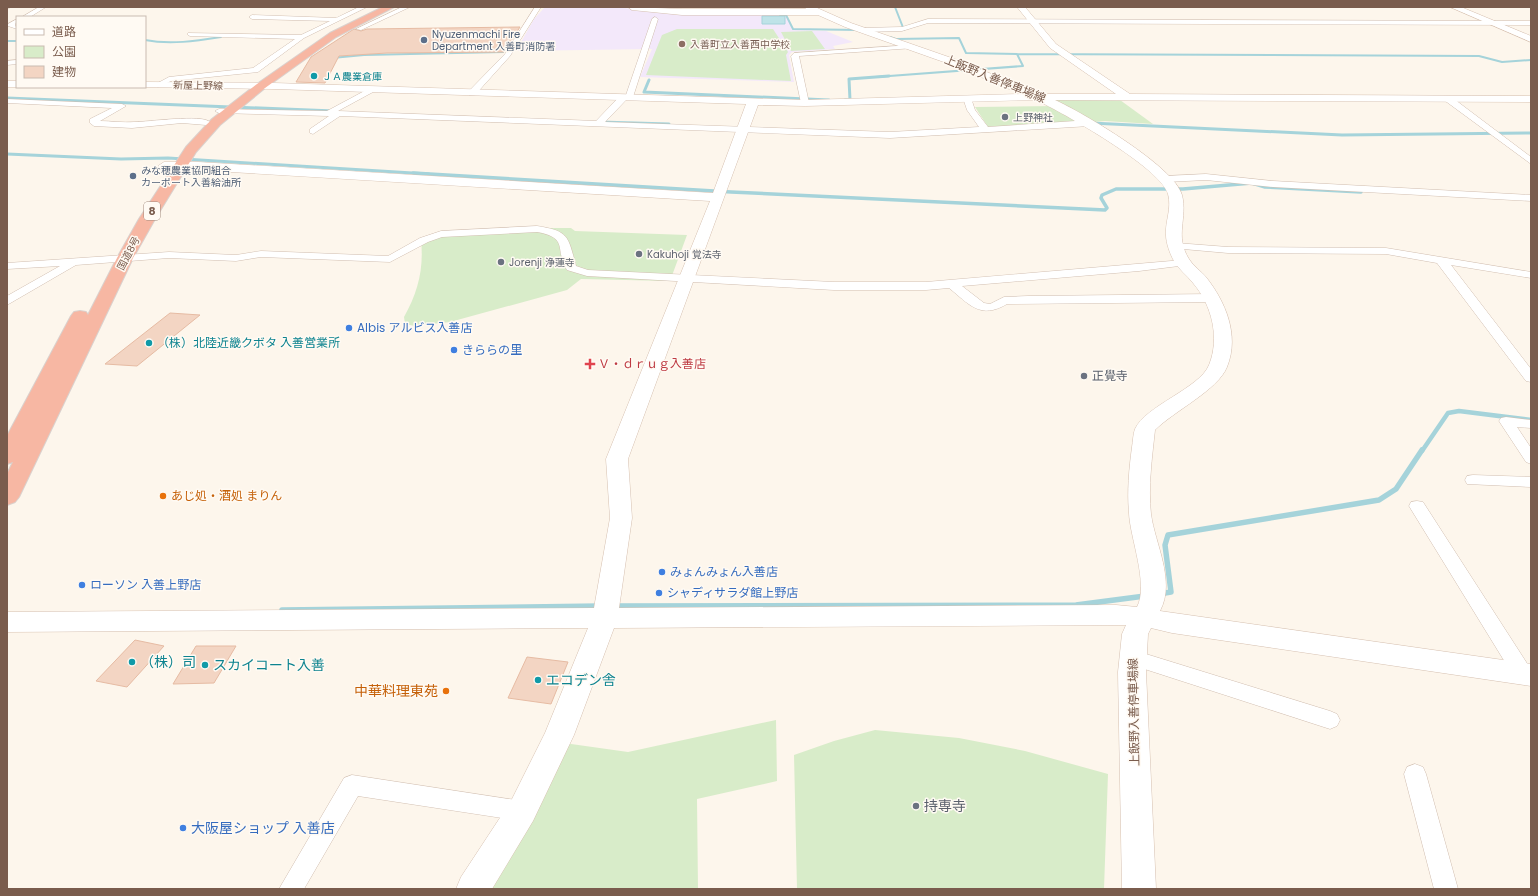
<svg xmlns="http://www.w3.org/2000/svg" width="1538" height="896" viewBox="0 0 1538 896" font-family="Poppins,'Noto Sans JP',sans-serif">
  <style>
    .education { fill: #f3e8fa }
    .green { fill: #d8ecc9 }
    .water { fill: #bfe3e8; stroke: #a5d3da }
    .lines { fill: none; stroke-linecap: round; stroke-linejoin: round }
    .stream-far4 { stroke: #a5d3da; stroke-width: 2 }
    .stream-far3 { stroke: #a5d3da; stroke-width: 3 }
    .stream-far2 { stroke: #a5d3da; stroke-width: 3.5 }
    .stream-far1 { stroke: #a5d3da; stroke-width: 4.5 }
    .stream { stroke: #a5d3da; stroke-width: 5.5 }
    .building { fill: #f3d5c3; stroke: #e6bba3 }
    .street-casing { stroke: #d1beb0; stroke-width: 1 }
    .secondary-casing { stroke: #d6c0b0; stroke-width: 1 }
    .highway-casing { stroke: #dad1cd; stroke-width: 2 }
    .street { fill: #fff; fill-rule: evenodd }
    .secondary { fill: #fff; fill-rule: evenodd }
    .highway { fill: #f7b7a3; fill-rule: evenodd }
    .service-dot { fill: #5c6f8a; stroke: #fffaf3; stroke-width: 1.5 }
    .education-dot { fill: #8d6e63; stroke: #fffaf3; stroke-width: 1.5 }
    .culture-dot { fill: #0f9aa8; stroke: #fffaf3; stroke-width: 1.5 }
    .worship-dot { fill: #6b7280; stroke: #fffaf3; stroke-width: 1.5 }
    .shop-dot { fill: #3f7fe0; stroke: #fffaf3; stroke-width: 1.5 }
    .health-dot { fill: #e0444e; stroke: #fffaf3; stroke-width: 1.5 }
    .food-dot { fill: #e8710a; stroke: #fffaf3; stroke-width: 1.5 }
    .labels { text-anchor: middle; stroke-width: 3; stroke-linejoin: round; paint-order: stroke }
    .far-service-label { font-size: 10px; fill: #4e5e75; stroke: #fffaf3; text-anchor: start }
    .far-education-label { font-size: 10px; fill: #785e54; stroke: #fffaf3; text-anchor: start }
    .far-culture-label { font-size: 10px; fill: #0d838f; stroke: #fffaf3; text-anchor: start }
    .far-street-label { font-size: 10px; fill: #7a5c4d; stroke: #fffaf3 }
    .far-worship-label { font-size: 10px; fill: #5b616d; stroke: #fffaf3; text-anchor: start }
    .shield { fill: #fffaf3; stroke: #a28b7f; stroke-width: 1 }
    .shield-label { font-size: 11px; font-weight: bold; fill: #7a5c4d }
    .street-label { font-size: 12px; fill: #7a5c4d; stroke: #fffaf3 }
    .shop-label { font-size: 12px; fill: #366cbe; stroke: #fffaf3; text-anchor: start }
    .culture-label { font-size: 12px; fill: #0d838f; stroke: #fffaf3; text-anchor: start }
    .health-label { font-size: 12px; fill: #be3a42; stroke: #fffaf3; text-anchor: start }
    .worship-label { font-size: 12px; fill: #5b616d; stroke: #fffaf3; text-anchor: start }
    .food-label { font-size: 12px; fill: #c56008; stroke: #fffaf3; text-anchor: start }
    .near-culture-label { font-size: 14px; fill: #0d838f; stroke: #fffaf3; text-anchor: start }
    .near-food-label { font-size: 14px; fill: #c56008; stroke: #fffaf3; text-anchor: end }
    .near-worship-label { font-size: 14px; fill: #5b616d; stroke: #fffaf3; text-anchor: start }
    .near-shop-label { font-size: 14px; fill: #366cbe; stroke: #fffaf3; text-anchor: start }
  </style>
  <rect width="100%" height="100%" fill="#fdf6ec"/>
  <path class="education" d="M 545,7 L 614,7 L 644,10 L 787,14 L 792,30 L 826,31 L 853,42 L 833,46 L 835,49 L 792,52 L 789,55 L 794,82 L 640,77 L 652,49 L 516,51 L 534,19 Z"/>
  <path class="green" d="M 677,29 L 773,29 L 788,52 L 786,55 L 791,81 L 646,75 L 662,35 Z
    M 812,31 L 825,49 L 791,51 L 781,32 Z
    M 1054,99 L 1120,100 L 1153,124 L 1105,121 L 1093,122 L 1052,101 Z
    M 1055,106 L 1084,122 L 988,127 L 975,107 Z
    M 504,228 L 571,228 L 575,231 L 687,235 L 670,281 L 581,279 L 567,290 L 450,322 L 415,326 L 405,324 L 404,317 C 418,292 424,269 421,240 Z
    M 776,720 L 777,781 L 697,799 L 698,889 L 485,889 L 564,743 L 628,752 Z
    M 875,730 L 959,738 L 1025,751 L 1108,774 L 1104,889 L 797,889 L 794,755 L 834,741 Z"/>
  <path class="water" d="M 762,16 L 785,16 L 785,24 L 762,24 Z"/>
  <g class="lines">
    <path class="stream-far4" d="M 895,7 L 904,30 L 900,30
      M 780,15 L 786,15 L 793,29 L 859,30
      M 890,37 L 896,39 L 959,38 L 966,53 L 1017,54
      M 145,40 C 170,45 196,41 221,37
      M 7,41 L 17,41
      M 332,58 L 364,55 L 503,52
      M 876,77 L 1023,66 L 1017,54 L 1479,56 L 1502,62 L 1531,60"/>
    <path class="stream-far3" d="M 649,80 L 644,92 L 829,100
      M 7,98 L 334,111
      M 845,100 L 850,100 L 849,79 L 889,76
      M 600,122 L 669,124
      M 1091,123 L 1342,135 L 1531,133
      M 7,154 L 121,159 L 168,158 L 429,174"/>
    <path class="stream-far2" d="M 413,173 L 731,192 L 1105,210 L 1107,208 L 1101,198 L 1102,195 L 1116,189 L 1183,189 L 1252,183 L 1265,187 L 1361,192"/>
    <path class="stream-far1" d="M 1422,451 L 1448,413 L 1459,411 L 1531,420"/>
    <path class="stream" d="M 1159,594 L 1171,592 L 1165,545 L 1168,535 L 1379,500 L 1396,489 L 1422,450
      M 614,606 L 1076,605 L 1145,596
      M 282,610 L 600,606"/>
  </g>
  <path class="building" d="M 520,27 L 504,52 L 387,53 L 339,56 L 325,83 L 296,82 L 311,57 L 354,29 L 361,31 L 367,29 Z
    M 170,313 L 200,315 L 137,366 L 105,364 Z
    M 135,640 L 164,646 L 127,687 L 96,681 Z
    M 196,646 L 236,646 L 214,683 L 173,684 Z
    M 527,657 L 568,662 L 551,704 L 508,698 Z"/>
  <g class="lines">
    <defs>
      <path id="street" d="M 7,7 L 11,7 L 7,9 Z
        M 39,7 L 46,7 L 30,17 L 22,17 Z
        M 359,7 L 367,7 L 304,38 L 258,72 L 171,81 L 158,87 L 154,85 L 169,77 L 253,68 L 295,39 L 190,36 L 188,35 L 188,33 L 301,35 L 330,21 L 252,19 L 249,17 L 252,15 L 336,18 Z
        M 402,7 L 410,7 L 361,30 L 356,29 Z
        M 535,7 L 541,7 L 510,56 L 475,95 L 469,95 L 469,91 L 505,54 Z
        M 655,17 L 658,19 L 633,97 L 627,99 L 605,122 L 890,132 L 979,127 L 967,110 L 963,98 L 967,96 L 971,98 L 975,110 L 988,127 L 1090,120 L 1094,123 L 1090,126 L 890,138 L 340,116 L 313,134 L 310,133 L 310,129 L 329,116 L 219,113 L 215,111 L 219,109 L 327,111 L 370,88 L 373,88 L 373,92 L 338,111 L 596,121 L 621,95 L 626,95 L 652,19 Z
        M 17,19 L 15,25 L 17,29 L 8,26 L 8,24 Z
        M 928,19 L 1531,21 L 1531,25 L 928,23 L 902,31 L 862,32 L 859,30 L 862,28 L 902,27 Z
        M 912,45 L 914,46 L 914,48 L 799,56 L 809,103 L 805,105 L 801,103 L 791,56 L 794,53 Z
        M 17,60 L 17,64 L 7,65 L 7,61 Z
        M 1444,96 L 1450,96 L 1531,157 L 1531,164 L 1444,100 Z
        M 7,99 L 122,104 L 126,106 L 100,121 C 111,121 123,123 134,122 C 148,122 202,114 210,122 L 206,125 L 182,123 L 132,128 L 94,126 L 90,123 L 90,119 L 112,108 L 7,103 Z
        M 1206,174 L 1273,181 L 1531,195 L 1531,201 L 1273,187 L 1206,180 L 1166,182 L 1161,179 L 1166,176 Z
        M 537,226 C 569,231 568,236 576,266 L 588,270 L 834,282 L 926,282 L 1183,260 L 1189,263 L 1187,265 L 1139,271 L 962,286 L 984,303 L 990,304 L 1004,297 L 1028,296 L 1213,294 L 1219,298 L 1213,302 L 1007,304 C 980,320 969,304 949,288 L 926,290 L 834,290 L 587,276 L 567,270 C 554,250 570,238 537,232 L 442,237 L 428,242 L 390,262 L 261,257 L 236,261 L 169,258 L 76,265 L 7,305 L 7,296 L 60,266 L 7,269 L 7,263 L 169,252 L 236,255 L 261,251 L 388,256 L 420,238 L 441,231 Z
        M 1176,243 L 1228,247 L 1386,248 L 1531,272 L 1531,278 L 1451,265 L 1531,369 L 1531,382 L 1526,381 L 1437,263 L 1386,254 L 1228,253 L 1172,248 L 1171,246 Z
        M 1506,417 L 1531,420 L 1531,428 L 1517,427 L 1531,448 L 1531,464 L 1526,462 L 1499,421 L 1501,418 Z
        M 1473,475 L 1531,477 L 1531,487 L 1467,484 L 1465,480 L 1467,476 Z
        M 1417,501 L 1423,502 L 1530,668 L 1530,680 L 1523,682 L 1516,680 L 1409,506 L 1411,502 Z
        M 1133,650 L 1330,711 L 1337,714 L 1340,720 L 1337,726 L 1330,729 L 1126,663 L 1123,658 L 1126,653 Z
        M 1415,764 L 1423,767 L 1426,774 L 1458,889 L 1434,889 L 1404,774 L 1407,767 Z
        M 352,775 L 522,801 L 530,804 L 533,811 L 530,818 L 522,821 L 358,796 L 304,889 L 279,889 L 344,778 Z"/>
      <path id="secondary" d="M 628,7 L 682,9 L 806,9 L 804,7 L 815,7 L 851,23 L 963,62 L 1039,94 L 1116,94 L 1050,48 L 1017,7 L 1025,7 L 1056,44 L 1130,94 L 1531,96 L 1531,102 L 1055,100 C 1082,112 1175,167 1182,195 C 1188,219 1174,235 1189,259 C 1193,266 1201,271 1206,277 C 1225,301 1240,335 1227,367 C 1218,390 1174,411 1155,430 C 1152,458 1148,486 1151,514 C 1155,544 1176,581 1160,611 L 1531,664 L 1531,686 L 1172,633 L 1151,628 L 1148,634 L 1146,672 L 1156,889 L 1122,889 L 1118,672 L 1122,634 L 1126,625 L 614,628 L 574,735 L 533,821 L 492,889 L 456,889 L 461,877 L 511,801 L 545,733 L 588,628 L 7,632 L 7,612 L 594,608 L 610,518 L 606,459 L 710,201 L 198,170 L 164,170 L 158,166 L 164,162 L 198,162 L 713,193 L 746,104 L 274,89 L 141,87 L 145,87 L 145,82 L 274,83 L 805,100 L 1021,94 L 955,66 L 845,27 L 818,15 L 682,15 L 632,10 ZM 1036,100 C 1062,112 1161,168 1168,194 C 1172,209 1165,221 1166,235 C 1166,243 1170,254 1174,261 C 1179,270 1187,275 1193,283 C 1212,305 1220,338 1209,365 C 1200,388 1145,406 1135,429 C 1133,434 1133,442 1132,447 C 1129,469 1127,492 1129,513 C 1130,538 1149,584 1137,607 L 1116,605 L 619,608 L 632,518 L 628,459 L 758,105 L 805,106 Z
        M 1450,7 L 1461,7 L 1531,36 L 1531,42 Z
        M 7,81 L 17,81 L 18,87 L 7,87 Z"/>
      <path id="highway" d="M 383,7 L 394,7 L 336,37 L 265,88 L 220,125 L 196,152 L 155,219 L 133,258 L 19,497 L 15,502 L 7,505 L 7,474 L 13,462 L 7,464 L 7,436 L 71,316 L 74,312 L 80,311 L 86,312 L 88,315 L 117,258 L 139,219 L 186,147 L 212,119 L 257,84 L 330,33 Z"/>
    </defs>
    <use href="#street" class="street-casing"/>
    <use href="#secondary" class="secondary-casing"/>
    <use href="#highway" class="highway-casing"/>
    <use href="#street" class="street"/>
    <use href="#secondary" class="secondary"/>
    <use href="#highway" class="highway"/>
  </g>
  <g class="service-dot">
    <circle cx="424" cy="40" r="4"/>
    <circle cx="133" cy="176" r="4"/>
  </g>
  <circle class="education-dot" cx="682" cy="44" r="4"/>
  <g class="culture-dot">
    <circle cx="314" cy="76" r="4"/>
    <circle cx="149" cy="343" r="4"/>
    <circle cx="132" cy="662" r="4"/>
    <circle cx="205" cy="665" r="4"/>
    <circle cx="538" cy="680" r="4"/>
  </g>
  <g class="worship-dot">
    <circle cx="1005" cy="117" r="4"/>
    <circle cx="639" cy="254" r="4"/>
    <circle cx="501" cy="262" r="4"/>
    <circle cx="1084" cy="376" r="4"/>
    <circle cx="916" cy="806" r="4"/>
  </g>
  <g class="shop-dot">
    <circle cx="349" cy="328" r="4"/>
    <circle cx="454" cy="350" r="4"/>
    <circle cx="662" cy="572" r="4"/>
    <circle cx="82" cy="585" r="4"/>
    <circle cx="659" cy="593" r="4"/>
    <circle cx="183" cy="828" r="4"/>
  </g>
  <path class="health-dot" d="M588 358h4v4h4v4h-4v4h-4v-4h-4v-4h4z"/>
  <g class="food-dot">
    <circle cx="163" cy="496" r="4"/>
    <circle cx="446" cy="691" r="4"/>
  </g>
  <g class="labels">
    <g class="far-service-label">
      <text x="432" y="38">Nyuzenmachi Fire<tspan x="432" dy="12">Department 入善町消防署</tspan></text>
      <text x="141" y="174">みな穂農業協同組合<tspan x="141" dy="12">カーポート入善給油所</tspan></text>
    </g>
    <g class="far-education-label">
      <text x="690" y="48">入善町立入善西中学校</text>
    </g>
    <g class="far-culture-label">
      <text x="322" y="80">ＪＡ農業倉庫</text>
    </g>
    <g class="far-street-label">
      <text transform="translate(198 85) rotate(1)" y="4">新屋上野線</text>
      <text transform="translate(128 253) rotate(-62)" y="4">国道8号</text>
    </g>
    <g class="far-worship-label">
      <text x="1013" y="121">上野神社</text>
      <text x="647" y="258">Kakuhoji 覚法寺</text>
      <text x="509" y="266">Jorenji 浄蓮寺</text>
    </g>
    <rect class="shield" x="144" y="202" width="16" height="18" rx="3"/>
    <g class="shield-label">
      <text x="152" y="215">8</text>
    </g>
    <g class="street-label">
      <text transform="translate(995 79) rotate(22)" y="4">上飯野入善停車場線</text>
      <text transform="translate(1134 712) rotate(-91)" y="4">上飯野入善停車場線</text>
    </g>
    <g class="shop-label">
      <text x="357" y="332">Albis アルビス入善店</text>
      <text x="462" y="354">きららの里</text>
      <text x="670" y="576">みょんみょん入善店</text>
      <text x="90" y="589">ローソン 入善上野店</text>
      <text x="667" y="597">シャディサラダ館上野店</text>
    </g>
    <g class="culture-label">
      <text x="157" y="347">（株）北陸近畿クボタ 入善営業所</text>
    </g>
    <g class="health-label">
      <text x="598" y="368">Ｖ・ｄｒｕｇ入善店</text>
    </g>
    <g class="worship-label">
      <text x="1092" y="380">正覺寺</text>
    </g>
    <g class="food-label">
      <text x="171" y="500">あじ処・酒処 まりん</text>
    </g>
    <g class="near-culture-label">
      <text x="140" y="667">（株）司</text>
      <text x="213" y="670">スカイコート入善</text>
      <text x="546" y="685">エコデン舎</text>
    </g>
    <g class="near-food-label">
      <text x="438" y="696">中華料理東苑</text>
    </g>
    <g class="near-worship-label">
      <text x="924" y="811">持専寺</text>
    </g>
    <g class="near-shop-label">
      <text x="191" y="833">大阪屋ショップ 入善店</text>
    </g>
  </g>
  <rect width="1538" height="896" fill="none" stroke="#7a5c4d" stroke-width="16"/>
  <rect x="16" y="16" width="130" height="72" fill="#fffaf3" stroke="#cabbb1"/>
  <rect x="24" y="29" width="20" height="6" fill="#ffffff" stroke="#cabbb1"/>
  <text x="52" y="36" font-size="12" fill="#7a5c4d">道路</text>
  <rect x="24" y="46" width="20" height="12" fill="#d8ecc9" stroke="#cabbb1"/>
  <text x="52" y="56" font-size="12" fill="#7a5c4d">公園</text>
  <rect x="24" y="66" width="20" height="12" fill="#f3d5c3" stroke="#cabbb1"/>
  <text x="52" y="76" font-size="12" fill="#7a5c4d">建物</text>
</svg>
